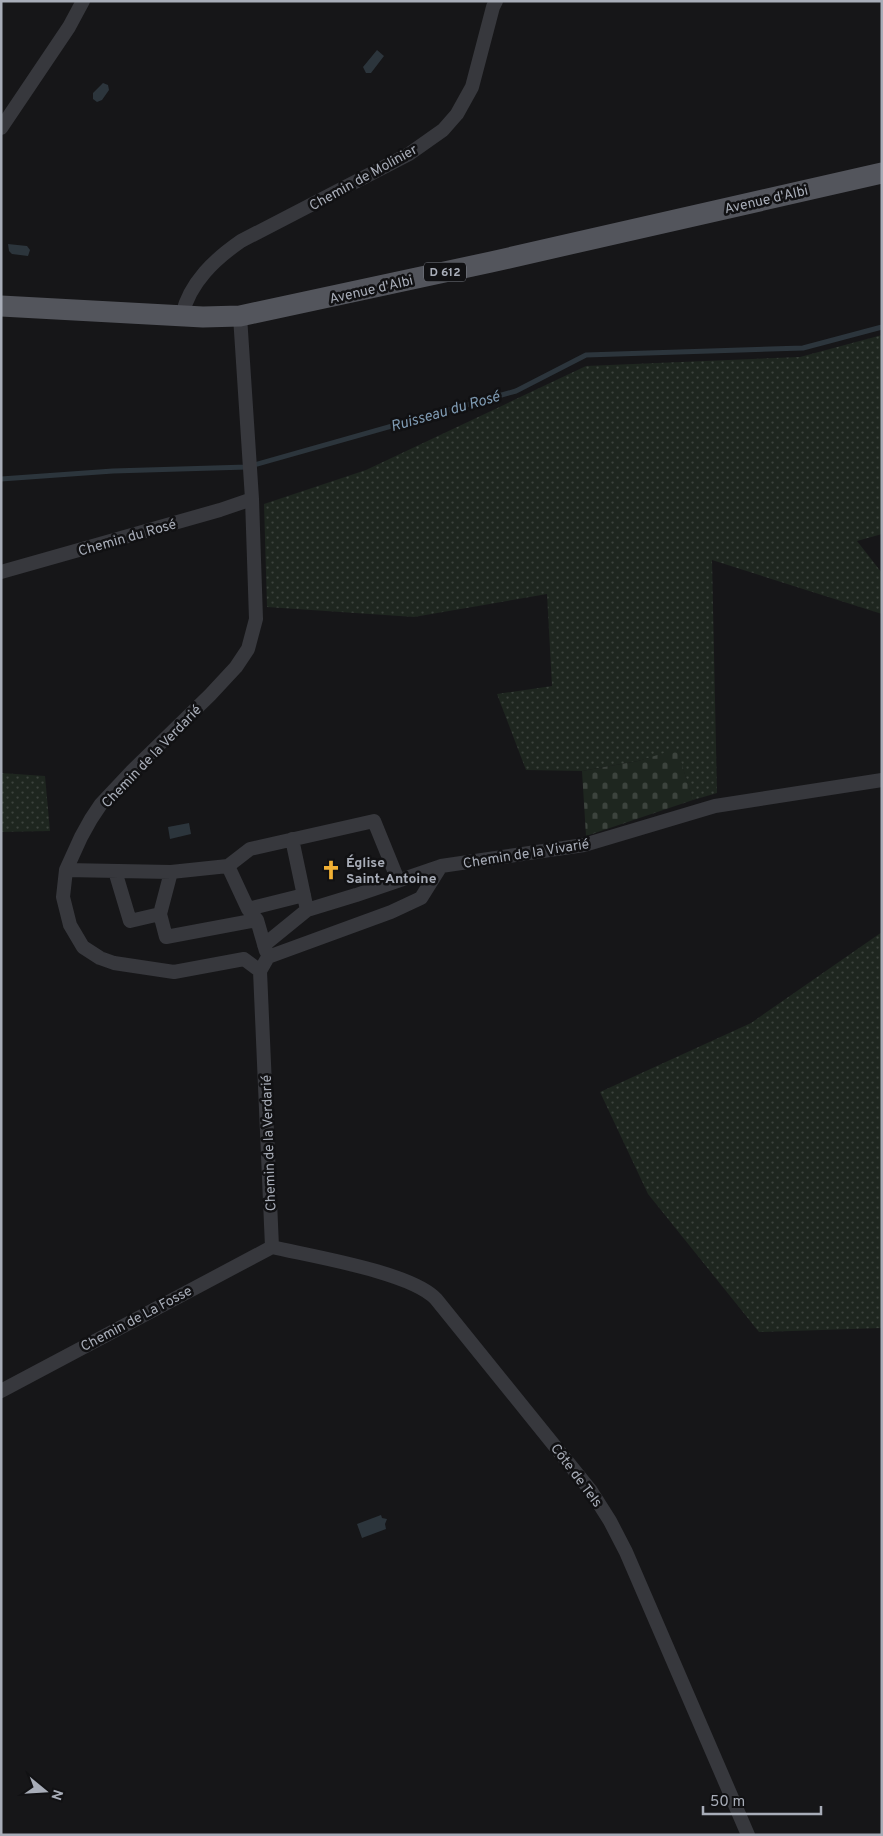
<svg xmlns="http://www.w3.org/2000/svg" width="883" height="1836" viewBox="0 0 883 1836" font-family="Overpass,sans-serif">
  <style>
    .grass { fill: url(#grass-dots) }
    .cemetery { fill: url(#cemetery-stones) }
    .water { fill: #2c353c }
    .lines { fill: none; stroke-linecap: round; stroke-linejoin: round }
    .stream { stroke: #2c353c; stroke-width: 5 }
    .street { stroke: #37383d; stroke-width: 14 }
    .primary { stroke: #53555c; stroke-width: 21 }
    .labels { text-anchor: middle; stroke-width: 5; stroke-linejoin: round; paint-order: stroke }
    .shield { fill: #111113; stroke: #7b7e86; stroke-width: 1 }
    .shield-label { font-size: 12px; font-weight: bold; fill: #a8adb8 }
    .street-label { font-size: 14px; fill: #a8adb8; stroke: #111113 }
    .poi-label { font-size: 14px; font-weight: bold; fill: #a8adb8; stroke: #111113; text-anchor: start }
    .water-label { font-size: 15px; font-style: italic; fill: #7f9bb3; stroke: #111113 }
  </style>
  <defs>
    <pattern id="grass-dots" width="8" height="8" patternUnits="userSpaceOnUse" patternTransform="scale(1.25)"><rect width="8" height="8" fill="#1e261f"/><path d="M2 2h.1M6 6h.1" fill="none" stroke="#3c433d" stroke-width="1.8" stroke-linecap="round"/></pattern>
    <pattern id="cemetery-stones" width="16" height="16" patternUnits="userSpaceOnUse" patternTransform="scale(1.25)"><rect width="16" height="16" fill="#1e261f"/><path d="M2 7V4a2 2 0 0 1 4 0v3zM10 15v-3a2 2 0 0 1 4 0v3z" fill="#3c433d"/></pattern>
  </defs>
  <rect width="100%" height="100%" fill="#161618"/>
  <path class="grass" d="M 882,335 L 882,534 L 857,541 L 882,573 L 882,614 L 712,560 L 717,793 L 693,800 L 677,750 L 638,761 L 582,771 L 526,770 L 497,694 L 552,686 L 547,594 L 414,617 L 267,607 L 264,504 L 366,470 L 586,366 L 800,357 Z
    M 1,773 L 45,776 L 50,831 L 1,832 Z
    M 882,932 L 882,1328 L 759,1332 L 648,1194 L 600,1092 L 751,1023 Z"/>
  <path class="cemetery" d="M 677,749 L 693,800 L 586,836 L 582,771 L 638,761 Z"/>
  <path class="water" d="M 377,50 L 384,56 L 371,73 L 366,73 L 363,67 Z
    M 103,83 L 108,85 L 109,90 L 102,100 L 97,102 L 93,99 L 93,93 Z
    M 8,244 L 27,246 L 30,250 L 28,256 L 12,254 L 9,251 Z
    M 189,823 L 191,834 L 170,839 L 168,827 Z
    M 381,1515 L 382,1518 L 387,1519 L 385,1524 L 386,1529 L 362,1538 L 357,1524 Z"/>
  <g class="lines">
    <path class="stream" d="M 1,479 L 113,471 L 247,467 L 516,391 L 586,355 L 803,348 L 882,327"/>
    <path class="street" d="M 1,128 L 69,27 L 83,1
      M 182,315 C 190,282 215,259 241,241 L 409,154 L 443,130 L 457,114 L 472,87 L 493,7 L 496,1
      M 240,316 L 252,499 L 256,619 L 248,649 L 236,667 L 210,695 L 132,771 L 101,804 L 91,819 L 81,837 L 66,870 L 63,897 L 70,925 L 83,947 L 100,958 L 114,963 L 174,972 L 244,959 L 260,971 L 272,1247
      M 1,572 L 220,510 L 252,499
      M 292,839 L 307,910
      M 228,866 L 248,909 L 257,920 L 266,951
      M 66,870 L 171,872 L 228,866 L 250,849 L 374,821 L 398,880
      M 115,871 L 130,921 L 160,914
      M 171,872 L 160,914 L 166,937 L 257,920
      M 248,909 L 304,895
      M 264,945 L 307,910 L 356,895 L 441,866
      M 260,971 L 268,957 L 391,912 L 421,898 L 441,866 L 584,845 L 715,806 L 882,780
      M 272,1247 C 310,1256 411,1272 436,1299 L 591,1491 L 610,1521 L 626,1552 L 748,1835
      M 1,1391 L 272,1247"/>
    <path class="primary" d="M 1,306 L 203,317 L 240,316 L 491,262 L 882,173"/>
  </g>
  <defs>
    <symbol id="church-bare" viewBox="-9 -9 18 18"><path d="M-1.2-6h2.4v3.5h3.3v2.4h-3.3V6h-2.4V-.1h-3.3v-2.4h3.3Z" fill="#f2b134" stroke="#111113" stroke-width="2.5" paint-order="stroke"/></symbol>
  </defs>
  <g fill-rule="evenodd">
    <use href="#church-bare" x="317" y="856" width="28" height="28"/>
  </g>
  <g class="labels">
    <rect class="shield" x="424" y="262.5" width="42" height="19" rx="4"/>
    <g class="shield-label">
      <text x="445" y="276">D 612</text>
    </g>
    <g class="street-label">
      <text transform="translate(363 177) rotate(-29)" y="5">Chemin de Molinier</text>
      <text transform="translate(766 199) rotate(-13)" y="5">Avenue d'Albi</text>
      <text transform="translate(371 289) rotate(-13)" y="5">Avenue d'Albi</text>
      <text transform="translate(127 537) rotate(-16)" y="5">Chemin du Rosé</text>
      <text transform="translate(151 756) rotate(-46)" y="5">Chemin de la Verdarié</text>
      <text transform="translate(526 853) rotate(-9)" y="5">Chemin de la Vivarié</text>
      <text transform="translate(268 1143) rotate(-92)" y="5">Chemin de la Verdarié</text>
      <text transform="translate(136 1318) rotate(-28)" y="5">Chemin de La Fosse</text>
      <text transform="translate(577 1475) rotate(53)" y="5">Côte de Tels</text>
    </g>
    <g class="poi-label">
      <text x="346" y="867">Église<tspan x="346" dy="16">Saint-Antoine</tspan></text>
    </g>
    <g class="water-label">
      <text transform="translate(445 411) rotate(-16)" y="5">Ruisseau du Rosé</text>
    </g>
  </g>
  <rect width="883" height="1836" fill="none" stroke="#a8adb8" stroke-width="5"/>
  <g transform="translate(45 1791) rotate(108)" stroke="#111113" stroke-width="4" paint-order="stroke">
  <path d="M0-4L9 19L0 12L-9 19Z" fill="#a8adb8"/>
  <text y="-8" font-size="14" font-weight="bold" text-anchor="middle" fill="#a8adb8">N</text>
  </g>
  <path d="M703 1806v8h118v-8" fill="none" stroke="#a8adb8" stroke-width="2.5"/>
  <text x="710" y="1806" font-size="15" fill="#a8adb8" stroke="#111113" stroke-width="4" paint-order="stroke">50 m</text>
</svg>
